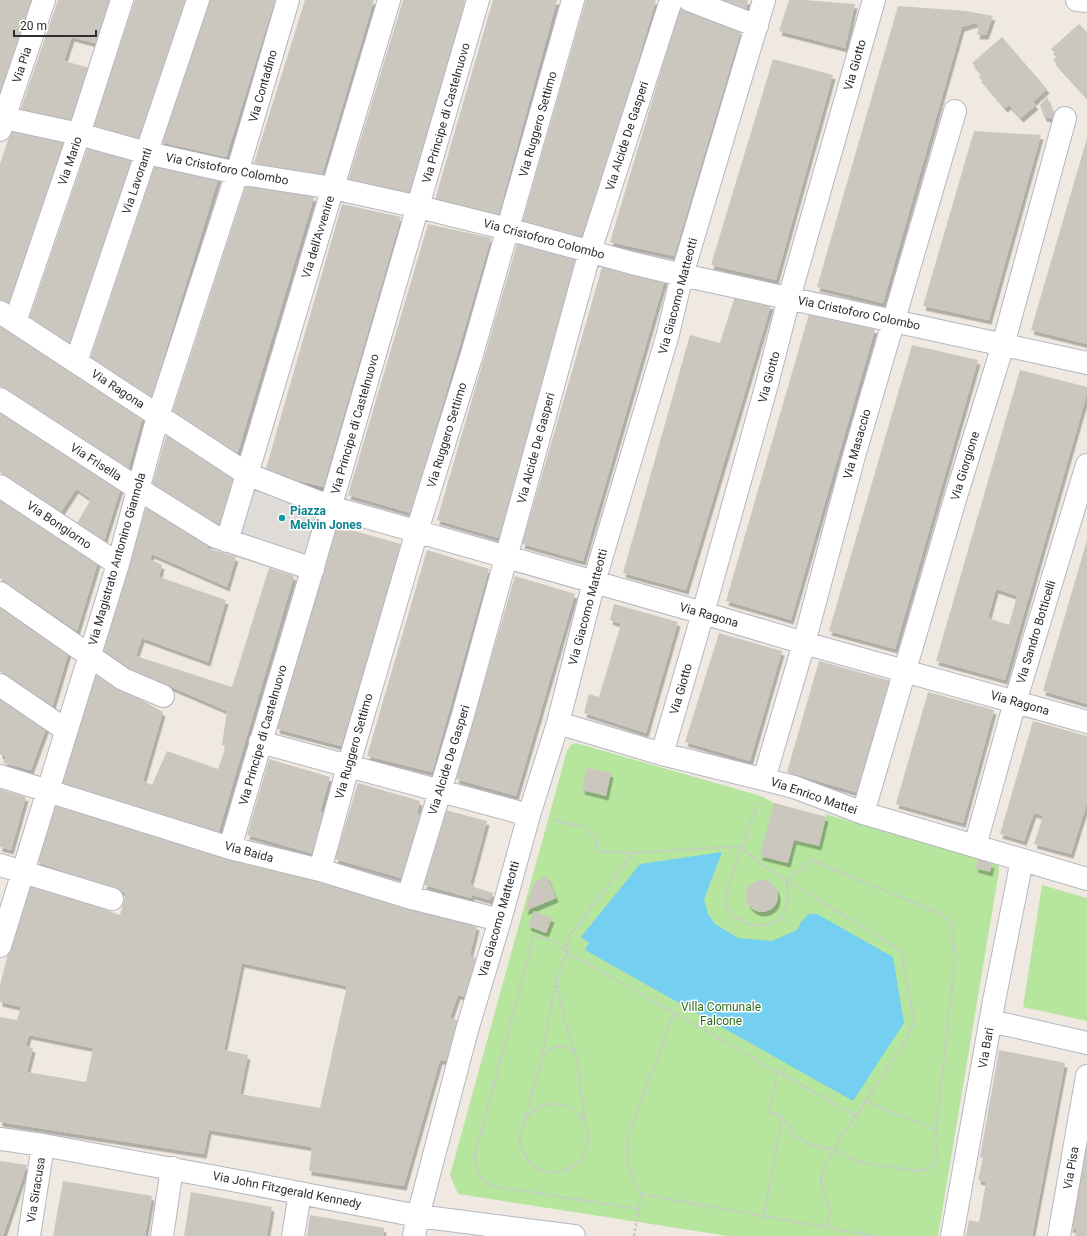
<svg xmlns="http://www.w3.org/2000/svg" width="1087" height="1236" viewBox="0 0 1087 1236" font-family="Roboto,sans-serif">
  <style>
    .green { fill: #b6e59e }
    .plaza { fill: #dfdcd8 }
    .water { fill: #75cff0 }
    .building { fill: #cbc7bf; fill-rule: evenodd; filter: url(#shadow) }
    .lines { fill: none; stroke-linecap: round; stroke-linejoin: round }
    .minor-casing { stroke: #b4b7c1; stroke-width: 24 }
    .path { stroke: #c9c9c9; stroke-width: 2.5; stroke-dasharray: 3 2; stroke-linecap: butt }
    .minor { stroke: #fff; stroke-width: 22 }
    .culture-dot { fill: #0f9aa8; stroke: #fff; stroke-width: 1.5 }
    .labels { text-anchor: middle; stroke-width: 3; stroke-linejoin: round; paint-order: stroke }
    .street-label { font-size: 12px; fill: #2e2e2e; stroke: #fff }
    .culture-label { font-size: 12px; font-weight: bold; fill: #0d838f; stroke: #fff; text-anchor: start }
    .park-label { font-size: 12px; fill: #2c6e1b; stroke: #fff }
  </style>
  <defs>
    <filter id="shadow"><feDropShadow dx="2.5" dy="4.5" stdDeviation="0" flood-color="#0004"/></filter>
  </defs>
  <rect width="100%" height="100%" fill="#efe9e1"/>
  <path class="green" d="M 576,743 L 761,796 L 774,803 L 826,817 L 825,814 L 998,863 L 999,871 L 938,1236 L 728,1236 L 458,1194 L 450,1175 L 567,751 L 571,745 Z
    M 1042,885 L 1087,898 L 1087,1021 L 1023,1007 Z"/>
  <path class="plaza" d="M 265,472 L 348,495 L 342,510 L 319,585 L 269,568 L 207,548 L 209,543 Z"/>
  <path class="water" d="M 722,852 L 704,899 L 708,914 L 715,924 L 738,938 L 772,941 L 797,930 L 801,922 L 809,914 L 817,914 L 893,957 L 904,1023 L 853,1101 L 585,950 L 589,943 L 581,937 L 640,864 Z"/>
  <path class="building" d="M 0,0 L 33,0 L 0,98 Z
    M 58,0 L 112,0 L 98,44 L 72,37 L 64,61 L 90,68 L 72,123 L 20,111 Z
    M 135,0 L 187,0 L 140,138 L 93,127 Z
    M 208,0 L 275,0 L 226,157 L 160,142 Z
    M 305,0 L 374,0 L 321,178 L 254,163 Z
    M 403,0 L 465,0 L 408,197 L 347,184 Z
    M 493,0 L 557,0 L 498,217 L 434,203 Z
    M 586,0 L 656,0 L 586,237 L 522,223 Z
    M 709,0 L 748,0 L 745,14 Z
    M 789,0 L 805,0 L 855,4 L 845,48 L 779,31 Z
    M 898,6 L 966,11 L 993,16 L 986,35 L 977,35 L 979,26 L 975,23 L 962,27 L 883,303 L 817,287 Z
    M 680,7 L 741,31 L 674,256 L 610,242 Z
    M 1079,24 L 1087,32 L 1087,97 L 1053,60 L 1058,56 L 1051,49 Z
    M 1002,37 L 1047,89 L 1033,102 L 1036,105 L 1021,118 L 1009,105 L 1005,108 L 979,77 L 982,74 L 972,63 Z
    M 773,59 L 833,75 L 776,280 L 711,265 Z
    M 1047,97 L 1056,119 L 1044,117 L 1040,105 Z
    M 12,128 L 67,141 L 11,307 L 0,300 L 0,164 Z
    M 974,131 L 1041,135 L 989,320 L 923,306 Z
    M 1087,138 L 1087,344 L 1031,330 Z
    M 88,146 L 134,157 L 70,346 L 29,319 Z
    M 156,162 L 219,176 L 151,399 L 90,359 Z
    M 247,182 L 314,197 L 237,455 L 172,413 Z
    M 342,204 L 401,217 L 323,487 L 265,472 Z
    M 428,224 L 491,238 L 411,513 L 348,495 Z
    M 517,244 L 581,260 L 502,539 L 437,520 Z
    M 603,264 L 665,279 L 583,561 L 522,544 Z
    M 735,296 L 771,305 L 686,590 L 623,573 L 690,335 L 720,343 Z
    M 809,314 L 875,329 L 791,620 L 726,601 Z
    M 0,323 L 143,416 L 128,470 L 0,386 Z
    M 912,345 L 978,360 L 895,649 L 829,631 Z
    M 1020,370 L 1087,387 L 1087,394 L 1005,680 L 936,661 ZM 996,589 L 1017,596 L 1009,625 L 988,618 Z
    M 0,408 L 121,487 L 104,541 L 77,523 L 91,499 L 76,489 L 61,512 L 0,472 Z
    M 170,434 L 237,477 L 220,529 L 152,486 L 166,436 Z
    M 0,497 L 98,562 L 77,631 L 0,578 Z
    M 147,505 L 209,543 L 207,548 L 236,557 L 227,587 L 152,554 L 150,559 L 162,565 L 159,577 L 226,600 L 208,662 L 142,638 L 136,656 L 232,687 L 269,568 L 294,576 L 218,834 L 57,784 L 94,667 L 124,690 L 163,712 L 143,781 L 152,785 L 167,751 L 218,769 L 226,746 L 222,745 L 227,711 L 132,670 L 101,648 Z
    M 337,526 L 401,544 L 341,746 L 277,729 Z
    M 1087,540 L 1087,704 L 1043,691 Z
    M 427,550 L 489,569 L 432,772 L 367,756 Z
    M 515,576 L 575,594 L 516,796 L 456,779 Z
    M 0,603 L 69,651 L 52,708 L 0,671 Z
    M 614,604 L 678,622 L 646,733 L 584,713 L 589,694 L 599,697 L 621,624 L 610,620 Z
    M 719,633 L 782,651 L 750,761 L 685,742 Z
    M 819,661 L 891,681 L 859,793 L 787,772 Z
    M 928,692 L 994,710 L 963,823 L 896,804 Z
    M 0,693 L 47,726 L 31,770 L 3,763 L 6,757 L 0,754 Z
    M 1033,721 L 1087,736 L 1087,803 L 1071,854 L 1034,844 L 1043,816 L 1034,813 L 1024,841 L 1000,834 Z
    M 269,759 L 330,777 L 320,812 L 327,814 L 314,854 L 247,835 Z
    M 587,768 L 611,773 L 606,796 L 582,790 Z
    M 358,783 L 420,801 L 417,814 L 420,815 L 401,878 L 335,859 Z
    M 0,789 L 26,797 L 11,850 L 0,847 Z
    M 774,803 L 826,817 L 819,846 L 794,840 L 788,863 L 760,856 Z
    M 52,805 L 477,926 L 470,955 L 476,958 L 465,997 L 458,995 L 450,1018 L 459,1021 L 447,1061 L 440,1060 L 404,1186 L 309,1171 L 312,1147 L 209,1130 L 204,1154 L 0,1122 L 0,1017 L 17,1020 L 21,1007 L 0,1002 L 0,985 L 27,882 L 120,915 L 126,893 L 37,862 ZM 242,963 L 347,986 L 320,1108 L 240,1094 L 248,1055 L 224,1050 ZM 29,1035 L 93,1048 L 86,1082 L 27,1072 L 33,1048 L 26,1046 Z
    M 446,810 L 487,821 L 470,884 L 475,886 L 474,887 L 493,893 L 490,900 L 472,895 L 471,898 L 424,885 Z
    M 978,859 L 992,864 L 990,872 L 975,868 Z
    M 547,876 L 556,898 L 525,911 L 534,882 Z
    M746 896a16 16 0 1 1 32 0a16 16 0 1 1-32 0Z
    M 534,911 L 552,918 L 546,933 L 528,926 Z
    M 999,1050 L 1065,1063 L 1032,1236 L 966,1236 L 969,1220 L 979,1222 L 986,1182 L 978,1180 L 983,1158 L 980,1157 Z
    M 1087,1135 L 1087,1236 L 1075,1236 L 1077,1229 L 1070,1228 Z
    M 0,1161 L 27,1165 L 3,1236 L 0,1236 Z
    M 63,1181 L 152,1196 L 145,1236 L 53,1236 Z
    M 191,1192 L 272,1207 L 267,1236 L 184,1236 Z
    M 310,1215 L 384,1228 L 383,1236 L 307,1236 Z"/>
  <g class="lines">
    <defs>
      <path id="minor" d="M 689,0 L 757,26
        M 1077,0 L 1087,1
        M 0,117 L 79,134 L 147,153 L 237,173 L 333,188 L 419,207 L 508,229 L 632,263 L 682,275 L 1087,363
        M 0,130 L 44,0
        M 0,312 L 247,474 L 331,507 L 703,613 L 804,643 L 1087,722
        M 15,322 L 79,134 L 122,0
        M 76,362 L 198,0
        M 0,399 L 137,488 L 214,536 L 313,569
        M 0,486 L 118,564
        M 227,541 L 389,0
        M 0,593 L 123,679 L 163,696
        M 0,685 L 66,730
        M 558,723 L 662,754 L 794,787 L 863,813 L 1087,879
        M 260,742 L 529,815
        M 662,754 L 703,613 L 767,384 L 789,298 L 874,0
        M 0,776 L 230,848 L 320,870 L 408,897 L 500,920
        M 764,779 L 804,643 L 854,456 L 955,111
        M 863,813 L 956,496 L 1003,345 L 1065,118
        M 975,846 L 1015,702 L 1087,465
        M 230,848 C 255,760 282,672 308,584 C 366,390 422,195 478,0
        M 0,865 L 112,899
        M 320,870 L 348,767 L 417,531 L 472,354 L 573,0
        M 408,897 L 463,715 L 590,251 L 671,0
        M 0,946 L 118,564 L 158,416 L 237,173 L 288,0
        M 991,1021 L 1087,1043
        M 0,1139 L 43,1145 L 248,1183 L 418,1216 L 574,1236
        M 29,1236 L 43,1145
        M 162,1236 L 172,1168
        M 293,1236 L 300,1193
        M 414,1236 L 418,1216 L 467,1030 L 500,920 L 529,815 L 558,723 L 594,582 L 668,334 L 682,275 L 764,0
        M 952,1236 L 994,1001 L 1022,860
        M 1059,1236 L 1087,1076"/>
    </defs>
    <use href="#minor" class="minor-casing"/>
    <path class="path" d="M 758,803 L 726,892 L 725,905 L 734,917 L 750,925 L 768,925 L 783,917 L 788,901 L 787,880 L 811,860 L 939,913 L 952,926 L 955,960 L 936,1130 L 865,1101
      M 553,820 L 585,827 L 596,838 L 598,851 L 633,853 L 726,847 L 742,848 L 764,866 L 901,951 L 914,1020 L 908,1037 L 856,1116 L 567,952 L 568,938 L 633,853
      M 557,985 L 566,1024 L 577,1059 L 585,1122
      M 542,1057 C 549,1047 566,1040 574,1054
      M 778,1071 L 769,1112 L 782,1117 L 795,1135 L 812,1145 L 835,1150 L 858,1162 L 916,1171 L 930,1169 L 937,1160 L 936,1130
      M520 1138a34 34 0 1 1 68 0a34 34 0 1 1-68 0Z
      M 525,1120 L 541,1060 L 556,982 L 567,952 L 553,941 L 534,936 L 474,1158 C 477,1173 479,1179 492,1186 L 639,1209
      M 641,1194 C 628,1172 625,1161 628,1136 L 674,1013
      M 764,1216 L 782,1117
      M 827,1227 L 830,1212 L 829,1206 L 822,1186 L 821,1177 L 825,1164 L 835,1150 L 839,1139 L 856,1116
      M 634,1236 L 641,1194 L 874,1236"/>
    <use href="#minor" class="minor"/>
  </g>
  <circle class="culture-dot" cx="282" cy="518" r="4"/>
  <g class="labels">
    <g class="street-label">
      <text transform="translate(22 65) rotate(-72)" y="4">Via Pia</text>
      <text transform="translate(855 65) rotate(-74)" y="4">Via Giotto</text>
      <text transform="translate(263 86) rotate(-74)" y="4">Via Contadino</text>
      <text transform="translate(446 113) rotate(-74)" y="4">Via Principe di Castelnuovo</text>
      <text transform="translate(538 124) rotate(-74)" y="4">Via Ruggero Settimo</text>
      <text transform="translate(627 136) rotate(-72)" y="4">Via Alcide De Gasperi</text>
      <text transform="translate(70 161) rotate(-71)" y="4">Via Mario</text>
      <text transform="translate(227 169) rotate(11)" y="4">Via Cristoforo Colombo</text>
      <text transform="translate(137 181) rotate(-71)" y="4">Via Lavoranti</text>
      <text transform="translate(318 237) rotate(-73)" y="4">Via dell'Avvenire</text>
      <text transform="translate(544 239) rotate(15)" y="4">Via Cristoforo Colombo</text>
      <text transform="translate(678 296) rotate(-75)" y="4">Via Giacomo Matteotti</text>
      <text transform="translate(859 313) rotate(12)" y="4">Via Cristoforo Colombo</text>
      <text transform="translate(769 377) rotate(-75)" y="4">Via Giotto</text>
      <text transform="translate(118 389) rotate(33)" y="4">Via Ragona</text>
      <text transform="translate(355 424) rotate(-74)" y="4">Via Principe di Castelnuovo</text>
      <text transform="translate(447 435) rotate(-73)" y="4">Via Ruggero Settimo</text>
      <text transform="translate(857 444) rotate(-74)" y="4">Via Masaccio</text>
      <text transform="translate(536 448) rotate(-75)" y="4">Via Alcide De Gasperi</text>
      <text transform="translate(96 462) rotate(33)" y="4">Via Frisella</text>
      <text transform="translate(965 466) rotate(-73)" y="4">Via Giorgione</text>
      <text transform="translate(59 525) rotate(34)" y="4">Via Bongiorno</text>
      <text transform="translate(117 559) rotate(-74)" y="4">Via Magistrato Antonino Giannola</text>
      <text transform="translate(588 607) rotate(-75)" y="4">Via Giacomo Matteotti</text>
      <text transform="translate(709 615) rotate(16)" y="4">Via Ragona</text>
      <text transform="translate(1036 632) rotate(-73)" y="4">Via Sandro Botticelli</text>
      <text transform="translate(681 689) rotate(-74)" y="4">Via Giotto</text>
      <text transform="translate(1020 703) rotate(16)" y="4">Via Ragona</text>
      <text transform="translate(263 735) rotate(-74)" y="4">Via Principe di Castelnuovo</text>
      <text transform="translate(354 746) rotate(-74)" y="4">Via Ruggero Settimo</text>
      <text transform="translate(449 760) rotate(-73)" y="4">Via Alcide De Gasperi</text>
      <text transform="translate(814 796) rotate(19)" y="4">Via Enrico Mattei</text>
      <text transform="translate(249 852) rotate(15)" y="4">Via Baida</text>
      <text transform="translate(499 919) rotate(-74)" y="4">Via Giacomo Matteotti</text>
      <text transform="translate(986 1048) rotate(-80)" y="4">Via Bari</text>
      <text transform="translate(1071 1168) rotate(-80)" y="4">Via Pisa</text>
      <text transform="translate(36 1190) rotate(-81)" y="4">Via Siracusa</text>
      <text transform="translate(287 1190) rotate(11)" y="4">Via John Fitzgerald Kennedy</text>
    </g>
    <g class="culture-label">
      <text x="290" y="515">Piazza<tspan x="290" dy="14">Melvin Jones</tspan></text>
    </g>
    <g class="park-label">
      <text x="721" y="1011">Villa Comunale<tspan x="721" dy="14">Falcone</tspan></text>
    </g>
  </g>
  <path d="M14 30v6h82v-6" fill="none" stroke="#2e2e2e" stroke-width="2"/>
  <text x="20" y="30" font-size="12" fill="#2e2e2e" stroke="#ffffff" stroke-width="3" paint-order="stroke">20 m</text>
</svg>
